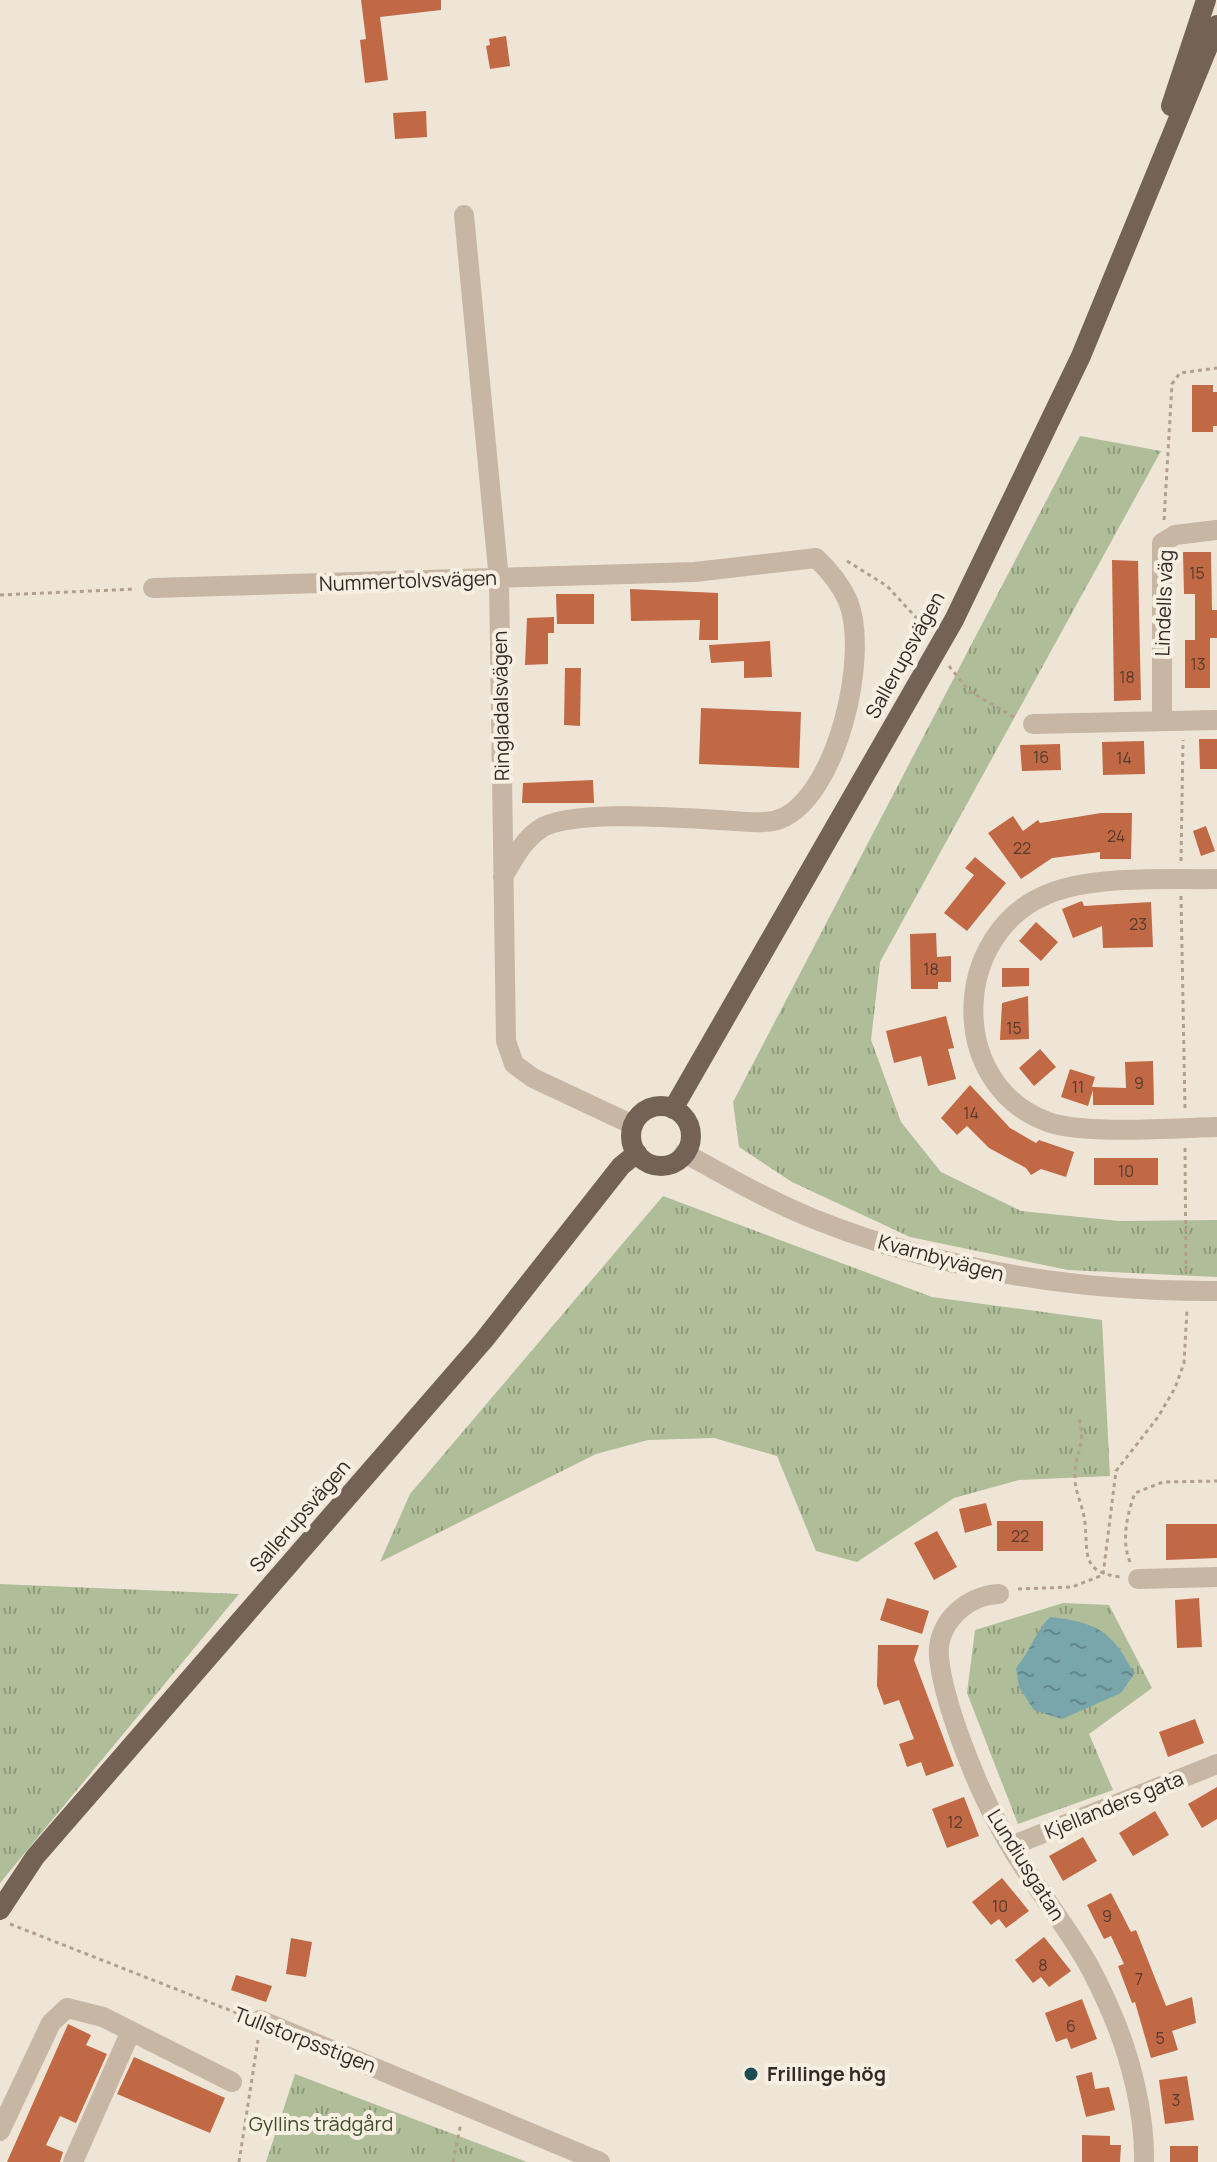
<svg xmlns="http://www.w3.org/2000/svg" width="1217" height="2162" viewBox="0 0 1217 2162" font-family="Manrope,sans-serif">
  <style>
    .grass { fill: url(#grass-tufts) }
    .water { fill: url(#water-ripples) }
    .building { fill: #c16844 }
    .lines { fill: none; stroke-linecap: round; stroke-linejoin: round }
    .path { stroke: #b2a08f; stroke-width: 3; stroke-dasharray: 4 4; stroke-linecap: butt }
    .minor { stroke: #c7b6a4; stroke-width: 20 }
    .major { stroke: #746257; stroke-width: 20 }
    .poi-dot { fill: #1d4c52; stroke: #f8efe3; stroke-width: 3 }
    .labels { text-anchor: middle; stroke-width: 8; stroke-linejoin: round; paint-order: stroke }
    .number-label { font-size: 16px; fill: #563a2d }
    .street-label { font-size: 20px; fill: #322a25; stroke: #f8efe3 }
    .poi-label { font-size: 20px; font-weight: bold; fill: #322a25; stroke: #f8efe3; text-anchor: start }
    .park-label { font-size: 20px; fill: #404f2a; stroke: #f8efe3 }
  </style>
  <defs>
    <pattern id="grass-tufts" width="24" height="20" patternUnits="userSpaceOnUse" patternTransform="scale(2)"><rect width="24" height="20" fill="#afbd98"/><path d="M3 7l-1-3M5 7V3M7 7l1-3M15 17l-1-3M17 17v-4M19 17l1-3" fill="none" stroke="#8f9a7c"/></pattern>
    <pattern id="water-ripples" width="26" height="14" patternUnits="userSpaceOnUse" patternTransform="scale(2)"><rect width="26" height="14" fill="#78a6ab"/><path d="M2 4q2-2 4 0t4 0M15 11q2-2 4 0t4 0" fill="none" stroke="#63878b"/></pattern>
  </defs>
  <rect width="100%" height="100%" fill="#efe5d7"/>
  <path class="grass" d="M 1080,436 L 1161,451 L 880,962 L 871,1040 L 901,1122 L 941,1172 L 1021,1211 L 1119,1221 L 1217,1220 L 1217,1277 L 1068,1270 L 910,1237 L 792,1182 L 739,1147 L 733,1102 Z
    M 663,1196 L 932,1297 L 1102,1320 L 1110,1476 L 1019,1480 L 954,1498 L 857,1562 L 816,1551 L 777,1456 L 714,1438 L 648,1440 L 596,1454 L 380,1562 L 410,1494 Z
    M 0,1584 L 239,1594 L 0,1883 Z
    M 1063,1603 L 1109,1605 L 1152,1688 L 1089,1734 L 1113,1790 L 1018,1824 L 967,1693 L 975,1630 Z
    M 295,2074 L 527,2162 L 266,2162 Z"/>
  <path class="water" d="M 1050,1617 C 1096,1622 1113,1631 1134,1674 L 1121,1693 L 1062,1719 L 1034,1710 L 1019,1687 L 1016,1668 C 1030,1652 1035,1632 1050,1617 Z"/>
  <path class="building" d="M 361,0 L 441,0 L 441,10 L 380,17 L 388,80 L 365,83 L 360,40 L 366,39 Z
    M 506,36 L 510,66 L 490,69 L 486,46 L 490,45 L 489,39 Z
    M 426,111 L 427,137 L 395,139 L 393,113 Z
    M 1192,385 L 1213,385 L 1213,392 L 1217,392 L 1217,426 L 1213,426 L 1213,432 L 1192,432 Z
    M 1183,552 L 1211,552 L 1212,610 L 1217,610 L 1217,638 L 1210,638 L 1210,688 L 1185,688 L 1185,640 L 1195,640 L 1195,594 L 1184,594 Z
    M 1112,560 L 1138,561 L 1141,700 L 1114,701 Z
    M 630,589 L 718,593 L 718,640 L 699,640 L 700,620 L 631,621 Z
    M 556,594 L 594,594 L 594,624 L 557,624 Z
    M 554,617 L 554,633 L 548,633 L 548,664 L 525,665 L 527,618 Z
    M 770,641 L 772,677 L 744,678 L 744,661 L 711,663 L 709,645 Z
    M 565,668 L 581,668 L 580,726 L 564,725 Z
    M 701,708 L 801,712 L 799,768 L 699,764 Z
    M 1199,739 L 1217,739 L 1217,769 L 1200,769 Z
    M 1144,741 L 1145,774 L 1103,775 L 1102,742 Z
    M 1060,744 L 1061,770 L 1022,771 L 1020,745 Z
    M 593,780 L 594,803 L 522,803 L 523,783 Z
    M 1101,813 L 1132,813 L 1131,859 L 1100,859 L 1100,852 L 1052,858 L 1021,879 L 988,833 L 1013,816 L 1023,831 L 1038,820 L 1040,823 Z
    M 1206,826 L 1215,851 L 1201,856 L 1193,831 Z
    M 975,857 L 1006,883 L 967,931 L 944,913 L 974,875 L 965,868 Z
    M 1082,901 L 1084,906 L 1151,902 L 1153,947 L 1103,948 L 1102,926 L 1073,938 L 1062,909 Z
    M 1036,922 L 1058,942 L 1041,961 L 1019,941 Z
    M 936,933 L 937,957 L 951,956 L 951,982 L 938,982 L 938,989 L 911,989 L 910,934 Z
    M 1002,968 L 1029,968 L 1029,986 L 1002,987 Z
    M 1028,996 L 1029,1039 L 1000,1040 L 1002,1003 Z
    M 946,1016 L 954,1048 L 948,1049 L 956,1079 L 928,1086 L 921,1056 L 894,1063 L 886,1031 Z
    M 1040,1049 L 1056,1067 L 1034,1086 L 1019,1068 Z
    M 1153,1061 L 1154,1105 L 1093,1105 L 1093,1090 L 1088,1106 L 1061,1097 L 1070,1069 L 1095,1077 L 1092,1087 L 1126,1088 L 1125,1062 Z
    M 970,1085 L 1010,1128 L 1036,1143 L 1039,1140 L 1074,1152 L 1066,1177 L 1041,1169 L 1031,1175 L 1026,1168 L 989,1148 L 967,1126 L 957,1135 L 941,1118 Z
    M 1094,1158 L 1158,1158 L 1158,1185 L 1094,1185 Z
    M 986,1503 L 992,1525 L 965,1533 L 959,1509 Z
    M 997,1521 L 1043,1521 L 1043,1551 L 997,1551 Z
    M 1166,1524 L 1217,1524 L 1217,1558 L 1166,1560 Z
    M 937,1531 L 957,1567 L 934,1580 L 914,1543 Z
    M 887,1598 L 929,1611 L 922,1634 L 880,1620 Z
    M 1199,1598 L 1202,1647 L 1177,1648 L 1175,1600 Z
    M 878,1645 L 919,1645 L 914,1660 L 954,1766 L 926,1776 L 921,1762 L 907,1767 L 899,1744 L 914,1739 L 899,1700 L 884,1705 L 877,1686 Z
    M 1195,1719 L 1204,1743 L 1168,1757 L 1159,1732 Z
    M 1217,1787 L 1217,1819 L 1202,1828 L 1188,1804 Z
    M 964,1797 L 979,1836 L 947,1848 L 932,1809 Z
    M 1155,1811 L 1169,1835 L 1133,1856 L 1119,1833 Z
    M 1083,1837 L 1097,1861 L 1063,1881 L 1049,1856 Z
    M 1002,1878 L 1029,1911 L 1006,1928 L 999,1919 L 991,1925 L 972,1902 Z
    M 1111,1893 L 1131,1932 L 1136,1930 L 1166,2006 L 1192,1997 L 1196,2023 L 1172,2031 L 1178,2050 L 1151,2058 L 1135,2002 L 1132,2003 L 1118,1966 L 1124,1964 L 1111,1936 L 1104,1939 L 1087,1905 Z
    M 1044,1937 L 1071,1971 L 1049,1987 L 1041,1977 L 1033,1983 L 1015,1960 Z
    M 291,1938 L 312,1942 L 306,1977 L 286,1974 Z
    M 236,1975 L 272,1986 L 266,2002 L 231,1990 Z
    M 1082,1999 L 1097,2039 L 1071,2049 L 1067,2038 L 1056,2042 L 1045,2013 Z
    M 68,2024 L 91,2035 L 86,2045 L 107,2054 L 76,2123 L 60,2116 L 46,2145 L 63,2152 L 60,2162 L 7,2162 Z
    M 134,2057 L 225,2098 L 210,2133 L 117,2094 Z
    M 1092,2072 L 1095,2089 L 1109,2087 L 1115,2110 L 1086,2117 L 1076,2076 Z
    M 1187,2076 L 1194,2120 L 1165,2124 L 1159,2080 Z
    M 1082,2135 L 1110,2136 L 1110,2145 L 1121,2145 L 1120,2162 L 1082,2162 Z
    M 1170,2146 L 1198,2146 L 1198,2162 L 1170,2162 Z"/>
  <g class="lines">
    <path class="path" d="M 1164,520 L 1172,384 L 1180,373 L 1217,368
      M 847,561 L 887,586 L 922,624
      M 0,595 L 136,589
      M 949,666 L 969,691 L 1014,717
      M 1181,861 L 1183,740
      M 1181,896 L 1185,1109
      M 1185,1148 L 1186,1273
      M 1079,1419 C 1087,1445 1073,1456 1075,1480 C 1076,1495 1084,1509 1085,1523 C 1088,1554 1081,1572 1120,1577
      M 1130,1562 C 1121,1540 1127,1515 1135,1493 L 1163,1482 L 1217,1481
      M 1018,1589 L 1072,1587 L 1103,1575 L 1116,1471 L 1158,1417 L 1175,1388 L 1184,1363 L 1187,1310
      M 10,1924 L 242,2015
      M 239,2162 L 258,2040
      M 453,2162 L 461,2123"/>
    <path class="minor" d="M 464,215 L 499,580 L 506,1041 L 514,1064 L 533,1078 L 633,1125
      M 153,588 L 695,572 L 816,558 C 830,571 840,583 848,601 C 870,655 837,797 780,819 C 763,825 738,821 720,820 C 682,818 569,809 540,829 C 523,840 513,860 503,877
      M 1162,719 L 1162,543 L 1175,535 L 1217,530
      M 1033,724 L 1217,720
      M 1217,879 C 1167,880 1094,875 1048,894 C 951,933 946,1085 1048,1122 C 1083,1135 1176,1128 1217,1127
      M 684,1153 C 727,1176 769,1201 814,1219 C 944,1271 1077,1292 1217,1291
      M 1138,1579 L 1217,1577
      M 999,1594 C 968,1595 936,1622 939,1657 C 943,1701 975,1782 997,1822 C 1020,1867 1053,1907 1079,1949 C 1092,1969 1103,1993 1112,2014 C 1131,2058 1145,2115 1144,2162
      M 1011,1846 L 1217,1764
      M 260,2020 L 600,2162
      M 0,2131 L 51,2023 L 67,2008 L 103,2017 L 232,2082
      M 73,2162 L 131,2031"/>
    <path class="major" d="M 1171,106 L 1206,0
      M631 1136a30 30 0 1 1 60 0a30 30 0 1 1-60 0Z
      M 673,1109 L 954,620 L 1081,356 L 1217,25
      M 0,1910 L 35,1857 L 484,1340 L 621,1166 L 637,1153"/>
  </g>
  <circle class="poi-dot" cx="751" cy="2074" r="8"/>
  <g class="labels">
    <g class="number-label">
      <text x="1197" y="579">15</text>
      <text x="1198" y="670">13</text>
      <text x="1127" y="683">18</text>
      <text x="1041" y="763">16</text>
      <text x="1124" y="764">14</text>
      <text x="1116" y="842">24</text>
      <text x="1022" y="854">22</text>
      <text x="1138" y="930">23</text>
      <text x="931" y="975">18</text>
      <text x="1014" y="1034">15</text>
      <text x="1139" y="1089">9</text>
      <text x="1078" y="1093">11</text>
      <text x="971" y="1119">14</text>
      <text x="1126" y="1177">10</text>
      <text x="1020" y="1542">22</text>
      <text x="955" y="1828">12</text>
      <text x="1000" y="1912">10</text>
      <text x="1107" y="1922">9</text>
      <text x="1043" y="1971">8</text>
      <text x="1139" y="1985">7</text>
      <text x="1071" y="2032">6</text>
      <text x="1160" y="2044">5</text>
      <text x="1176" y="2106">3</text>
    </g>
    <g class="street-label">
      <text transform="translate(408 581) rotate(-2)" y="7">Nummertolvsvägen</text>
      <text transform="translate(1164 603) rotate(-88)" y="7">Lindells väg</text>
      <text transform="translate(905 655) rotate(-61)" y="7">Sallerupsvägen</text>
      <text transform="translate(501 706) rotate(-91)" y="7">Ringladalsvägen</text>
      <text transform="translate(941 1258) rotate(15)" y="7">Kvarnbyvägen</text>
      <text transform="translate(300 1516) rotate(-49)" y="7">Sallerupsvägen</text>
      <text transform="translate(1114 1805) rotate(-22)" y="7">Kjellanders gata</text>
      <text transform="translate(1026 1865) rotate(58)" y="7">Lundiusgatan</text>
      <text transform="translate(305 2040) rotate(21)" y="7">Tullstorpsstigen</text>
    </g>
    <g class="poi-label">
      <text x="767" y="2081">Frillinge hög</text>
    </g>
    <g class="park-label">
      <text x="321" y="2131">Gyllins trädgård</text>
    </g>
  </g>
</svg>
